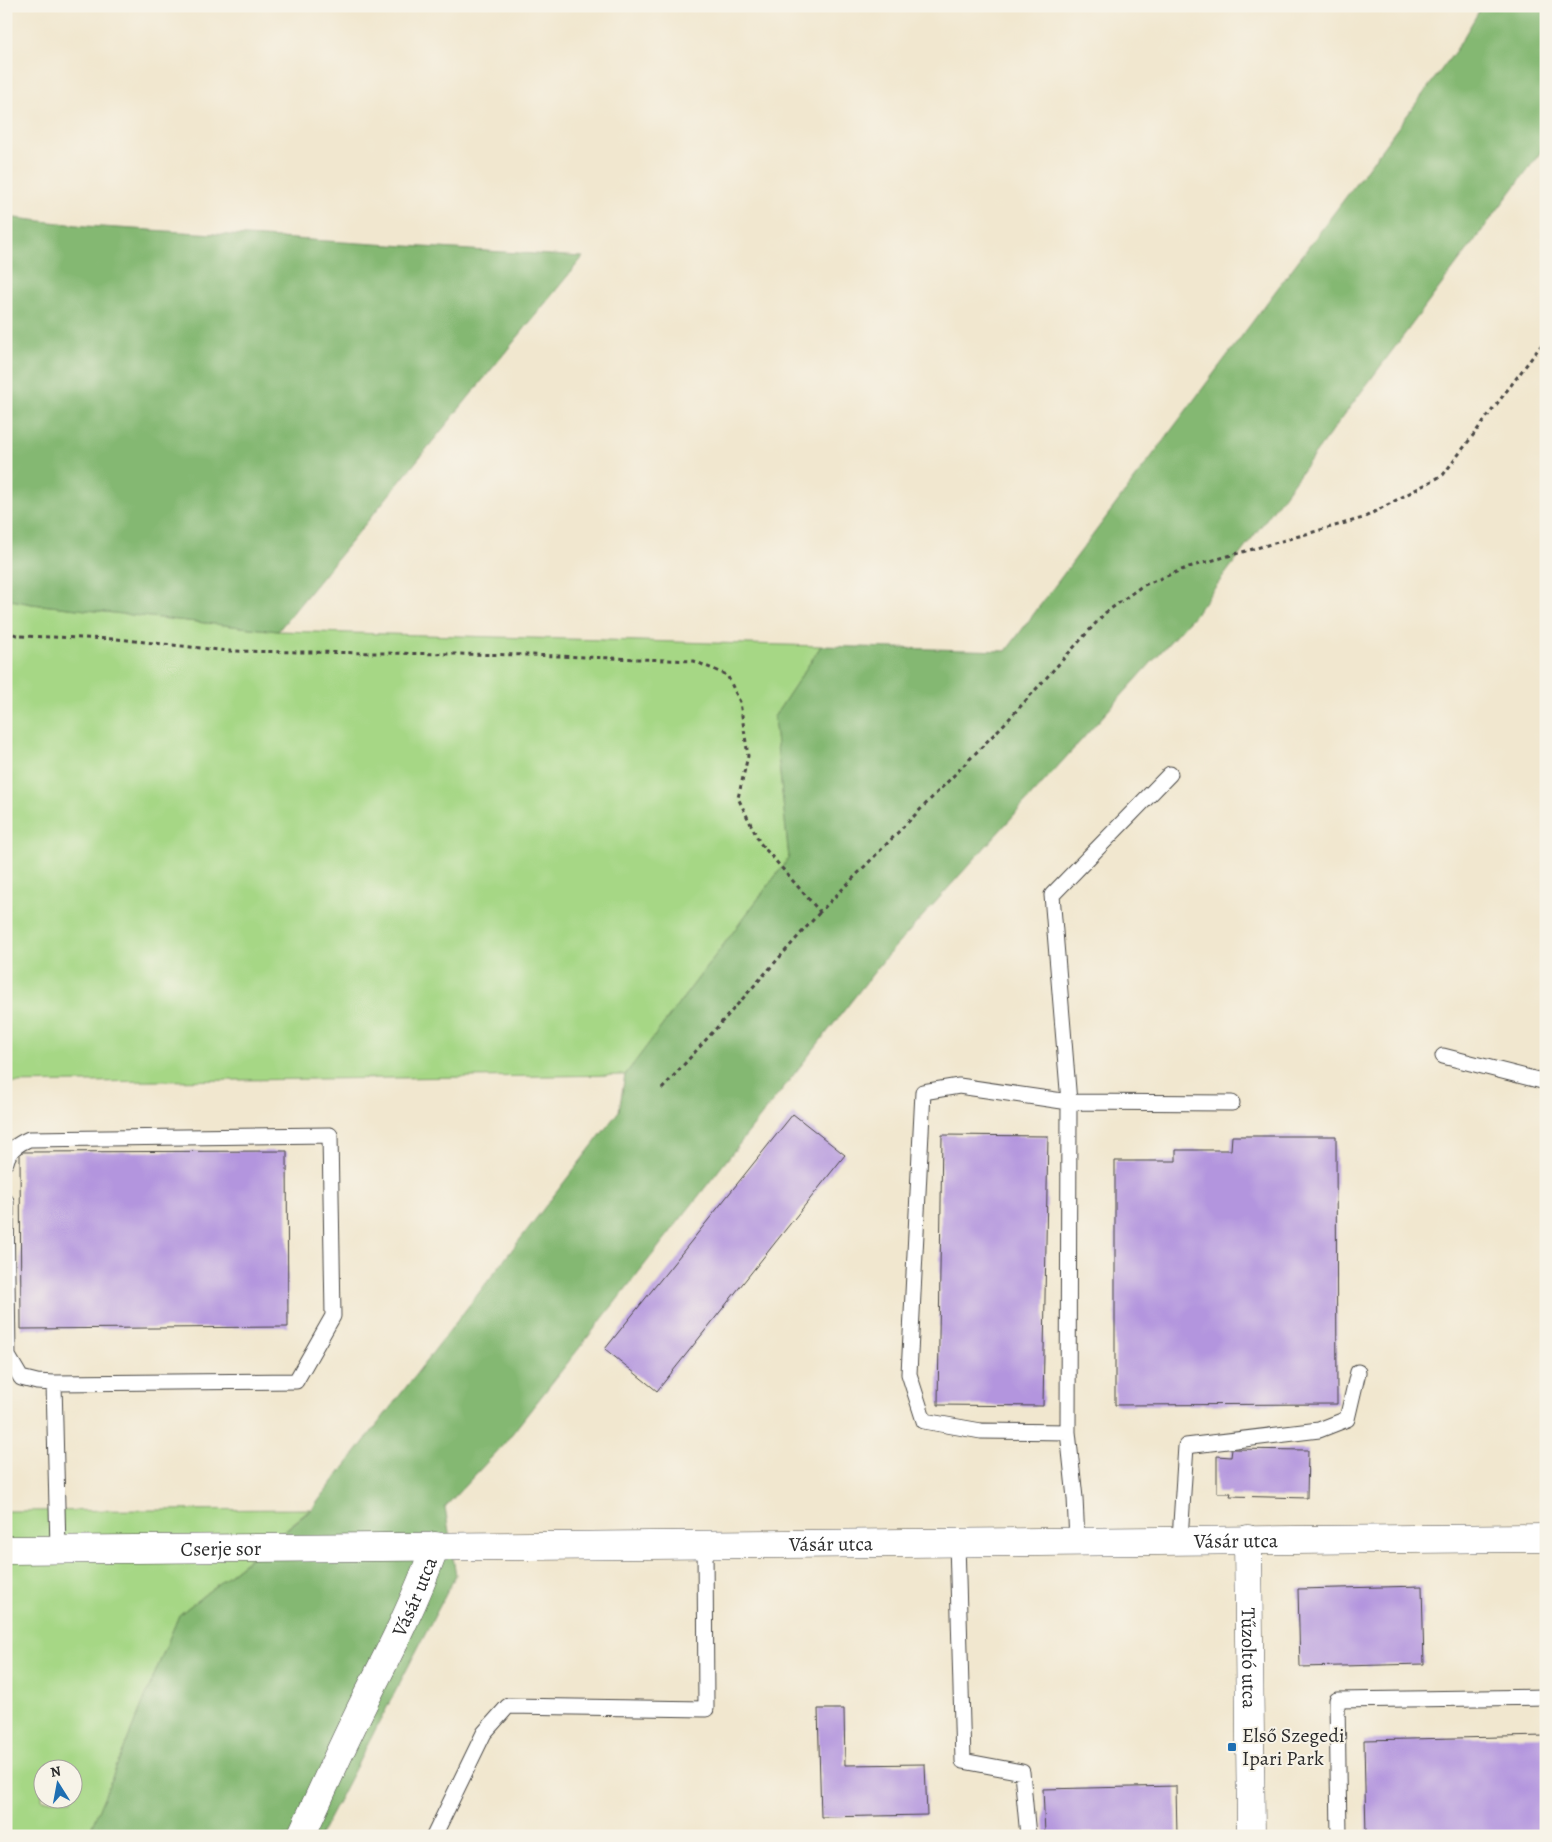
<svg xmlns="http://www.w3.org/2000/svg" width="1552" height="1842" viewBox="0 0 1552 1842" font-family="Alegreya,serif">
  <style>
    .green { fill: #a6d785; stroke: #688158; fill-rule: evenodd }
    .forest { fill: #84b872; stroke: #58724e }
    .building { fill: #b395de }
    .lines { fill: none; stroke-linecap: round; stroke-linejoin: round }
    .service-casing { stroke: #494744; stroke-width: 17 }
    .minor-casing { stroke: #494744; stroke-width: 29 }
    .path { stroke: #494744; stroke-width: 3; stroke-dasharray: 4 4; stroke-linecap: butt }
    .service { stroke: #fff; stroke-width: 15 }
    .minor { stroke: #fff; stroke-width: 28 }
    .poi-dot { fill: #1f6fb2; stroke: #f7f3e8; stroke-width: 2 }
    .labels { text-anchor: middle; stroke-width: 4; stroke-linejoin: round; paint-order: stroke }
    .street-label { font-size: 20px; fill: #2b2b2b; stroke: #f7f3e8 }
    .poi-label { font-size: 20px; fill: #2b2b2b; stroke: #f7f3e8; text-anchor: start }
  </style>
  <rect width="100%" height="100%" fill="#f7f3e8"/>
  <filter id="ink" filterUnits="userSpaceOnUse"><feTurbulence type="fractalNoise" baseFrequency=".02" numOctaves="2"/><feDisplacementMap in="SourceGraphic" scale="10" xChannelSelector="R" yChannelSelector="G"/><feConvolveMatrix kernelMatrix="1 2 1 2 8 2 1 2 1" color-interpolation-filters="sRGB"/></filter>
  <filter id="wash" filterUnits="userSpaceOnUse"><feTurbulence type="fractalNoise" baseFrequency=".0096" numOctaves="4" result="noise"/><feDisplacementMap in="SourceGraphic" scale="20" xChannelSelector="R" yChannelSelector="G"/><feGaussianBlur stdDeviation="1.12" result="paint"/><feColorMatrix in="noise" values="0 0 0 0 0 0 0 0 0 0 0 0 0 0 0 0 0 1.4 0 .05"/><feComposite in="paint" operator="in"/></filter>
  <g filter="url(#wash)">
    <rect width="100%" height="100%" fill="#f1e7cf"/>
    <path class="green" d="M 6,599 L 32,604 L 278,631 L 821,646 L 774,717 L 789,858 L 625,1075 L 6,1083 Z
      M 311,1509 L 179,1615 L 88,1836 L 6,1836 L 6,1511 ZM 42,1770 L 72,1770 L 72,1800 L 42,1800 Z"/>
    <path class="forest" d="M 1482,6 L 1546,6 L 1546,145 L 1196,613 L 886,957 L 504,1444 L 445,1507 L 456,1575 L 320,1836 L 88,1836 L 179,1615 L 312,1509 L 619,1111 L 625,1075 L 789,858 L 774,717 L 821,646 L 1006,651 L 1456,50 Z
      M 6,217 L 86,226 L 583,257 L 278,631 L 32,604 L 6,599 Z"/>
    <g id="blocks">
      <path class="building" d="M 793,1114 L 845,1155 L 657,1391 L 605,1349 Z
        M 942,1135 L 1048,1136 L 1043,1406 L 938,1405 Z
        M 1232,1136 L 1336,1136 L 1337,1404 L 1115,1405 L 1115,1161 L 1176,1161 L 1176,1150 L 1231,1150 Z
        M 287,1151 L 288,1327 L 21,1329 L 20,1152 Z
        M 1232,1449 L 1308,1450 L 1307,1498 L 1230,1496 L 1231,1493 L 1217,1493 L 1217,1456 L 1231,1457 Z
        M 1422,1586 L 1424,1664 L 1300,1667 L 1298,1589 Z
        M 818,1709 L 844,1709 L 845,1765 L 925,1764 L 927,1815 L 821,1817 Z
        M 1546,1736 L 1546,1835 L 1366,1836 L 1364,1740 Z
        M 1176,1786 L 1177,1836 L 1130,1836 L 1129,1832 L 1045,1834 L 1043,1789 Z"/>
    </g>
  </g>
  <g filter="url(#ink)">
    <use href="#blocks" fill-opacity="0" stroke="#494744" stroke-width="1"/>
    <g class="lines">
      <defs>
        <path id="service" d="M 1443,1056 L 1546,1082
          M 6,1162 C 9,1149 18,1144 29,1139 L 330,1135 L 333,1316 L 296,1381 L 54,1383 L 37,1382 L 21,1378 L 8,1356 L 6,1201
          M 54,1383 L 58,1549
          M 1068,1432 L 981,1431 L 924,1421 L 909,1374 L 923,1092 L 959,1086 L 1069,1102 L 1232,1103
          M 1180,1539 L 1186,1446 L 1319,1430 L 1347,1419 L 1358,1372
          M 1077,1540 L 1075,1498 L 1068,1432 L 1069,1102 L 1052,895 L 1170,774
          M 957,1542 L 963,1761 L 1022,1772 L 1028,1836
          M 434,1836 L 484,1733 L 508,1706 L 706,1709 L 705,1544
          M 1339,1836 L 1337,1700 L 1546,1697"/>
        <g id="minor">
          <path id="s1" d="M 1248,1539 L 1251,1836"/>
          <path id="s2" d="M 6,1550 L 1546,1538"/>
          <path id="s3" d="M 301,1836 C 322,1791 342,1746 364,1702 C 390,1651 416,1600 435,1546"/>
        </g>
      </defs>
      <use href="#service" class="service-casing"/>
      <use href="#minor" class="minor-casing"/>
      <path class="path" d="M 6,631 L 19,636 L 117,639 L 228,651 L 530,655 L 694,661 L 727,675 L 740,702 L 748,756 L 738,798 L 760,843 L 820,912 L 1009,719 L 1105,613 L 1142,586 L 1189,567 L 1363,518 L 1443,475 L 1546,339
        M 662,1089 L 820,912"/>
      <use href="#service" class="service"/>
      <use href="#minor" class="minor"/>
    </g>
  </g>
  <rect class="poi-dot" x="1227" y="1742" width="10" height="10" rx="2.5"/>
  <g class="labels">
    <g class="street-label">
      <text dy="7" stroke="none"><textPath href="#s2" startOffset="1230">Vásár utca</textPath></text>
      <text dy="7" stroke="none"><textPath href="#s2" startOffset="825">Vásár utca</textPath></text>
      <text dy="7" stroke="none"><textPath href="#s2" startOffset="215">Cserje sor</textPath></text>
      <text dy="7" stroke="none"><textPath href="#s3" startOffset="265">Vásár utca</textPath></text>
      <text dy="7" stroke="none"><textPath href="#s1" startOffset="119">Tűzoltó utca</textPath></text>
    </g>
    <g class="poi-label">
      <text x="1242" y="1742">Első Szegedi<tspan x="1242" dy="23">Ipari Park</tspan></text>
    </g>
  </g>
  <rect width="1552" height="1842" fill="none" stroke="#f7f3e8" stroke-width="25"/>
  <g transform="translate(58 1784) rotate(349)"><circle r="24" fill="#f7f3e8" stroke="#a5a39c"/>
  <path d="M0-4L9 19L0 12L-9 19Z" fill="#1f6fb2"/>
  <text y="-8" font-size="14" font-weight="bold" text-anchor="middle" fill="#2b2b2b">N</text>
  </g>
</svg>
